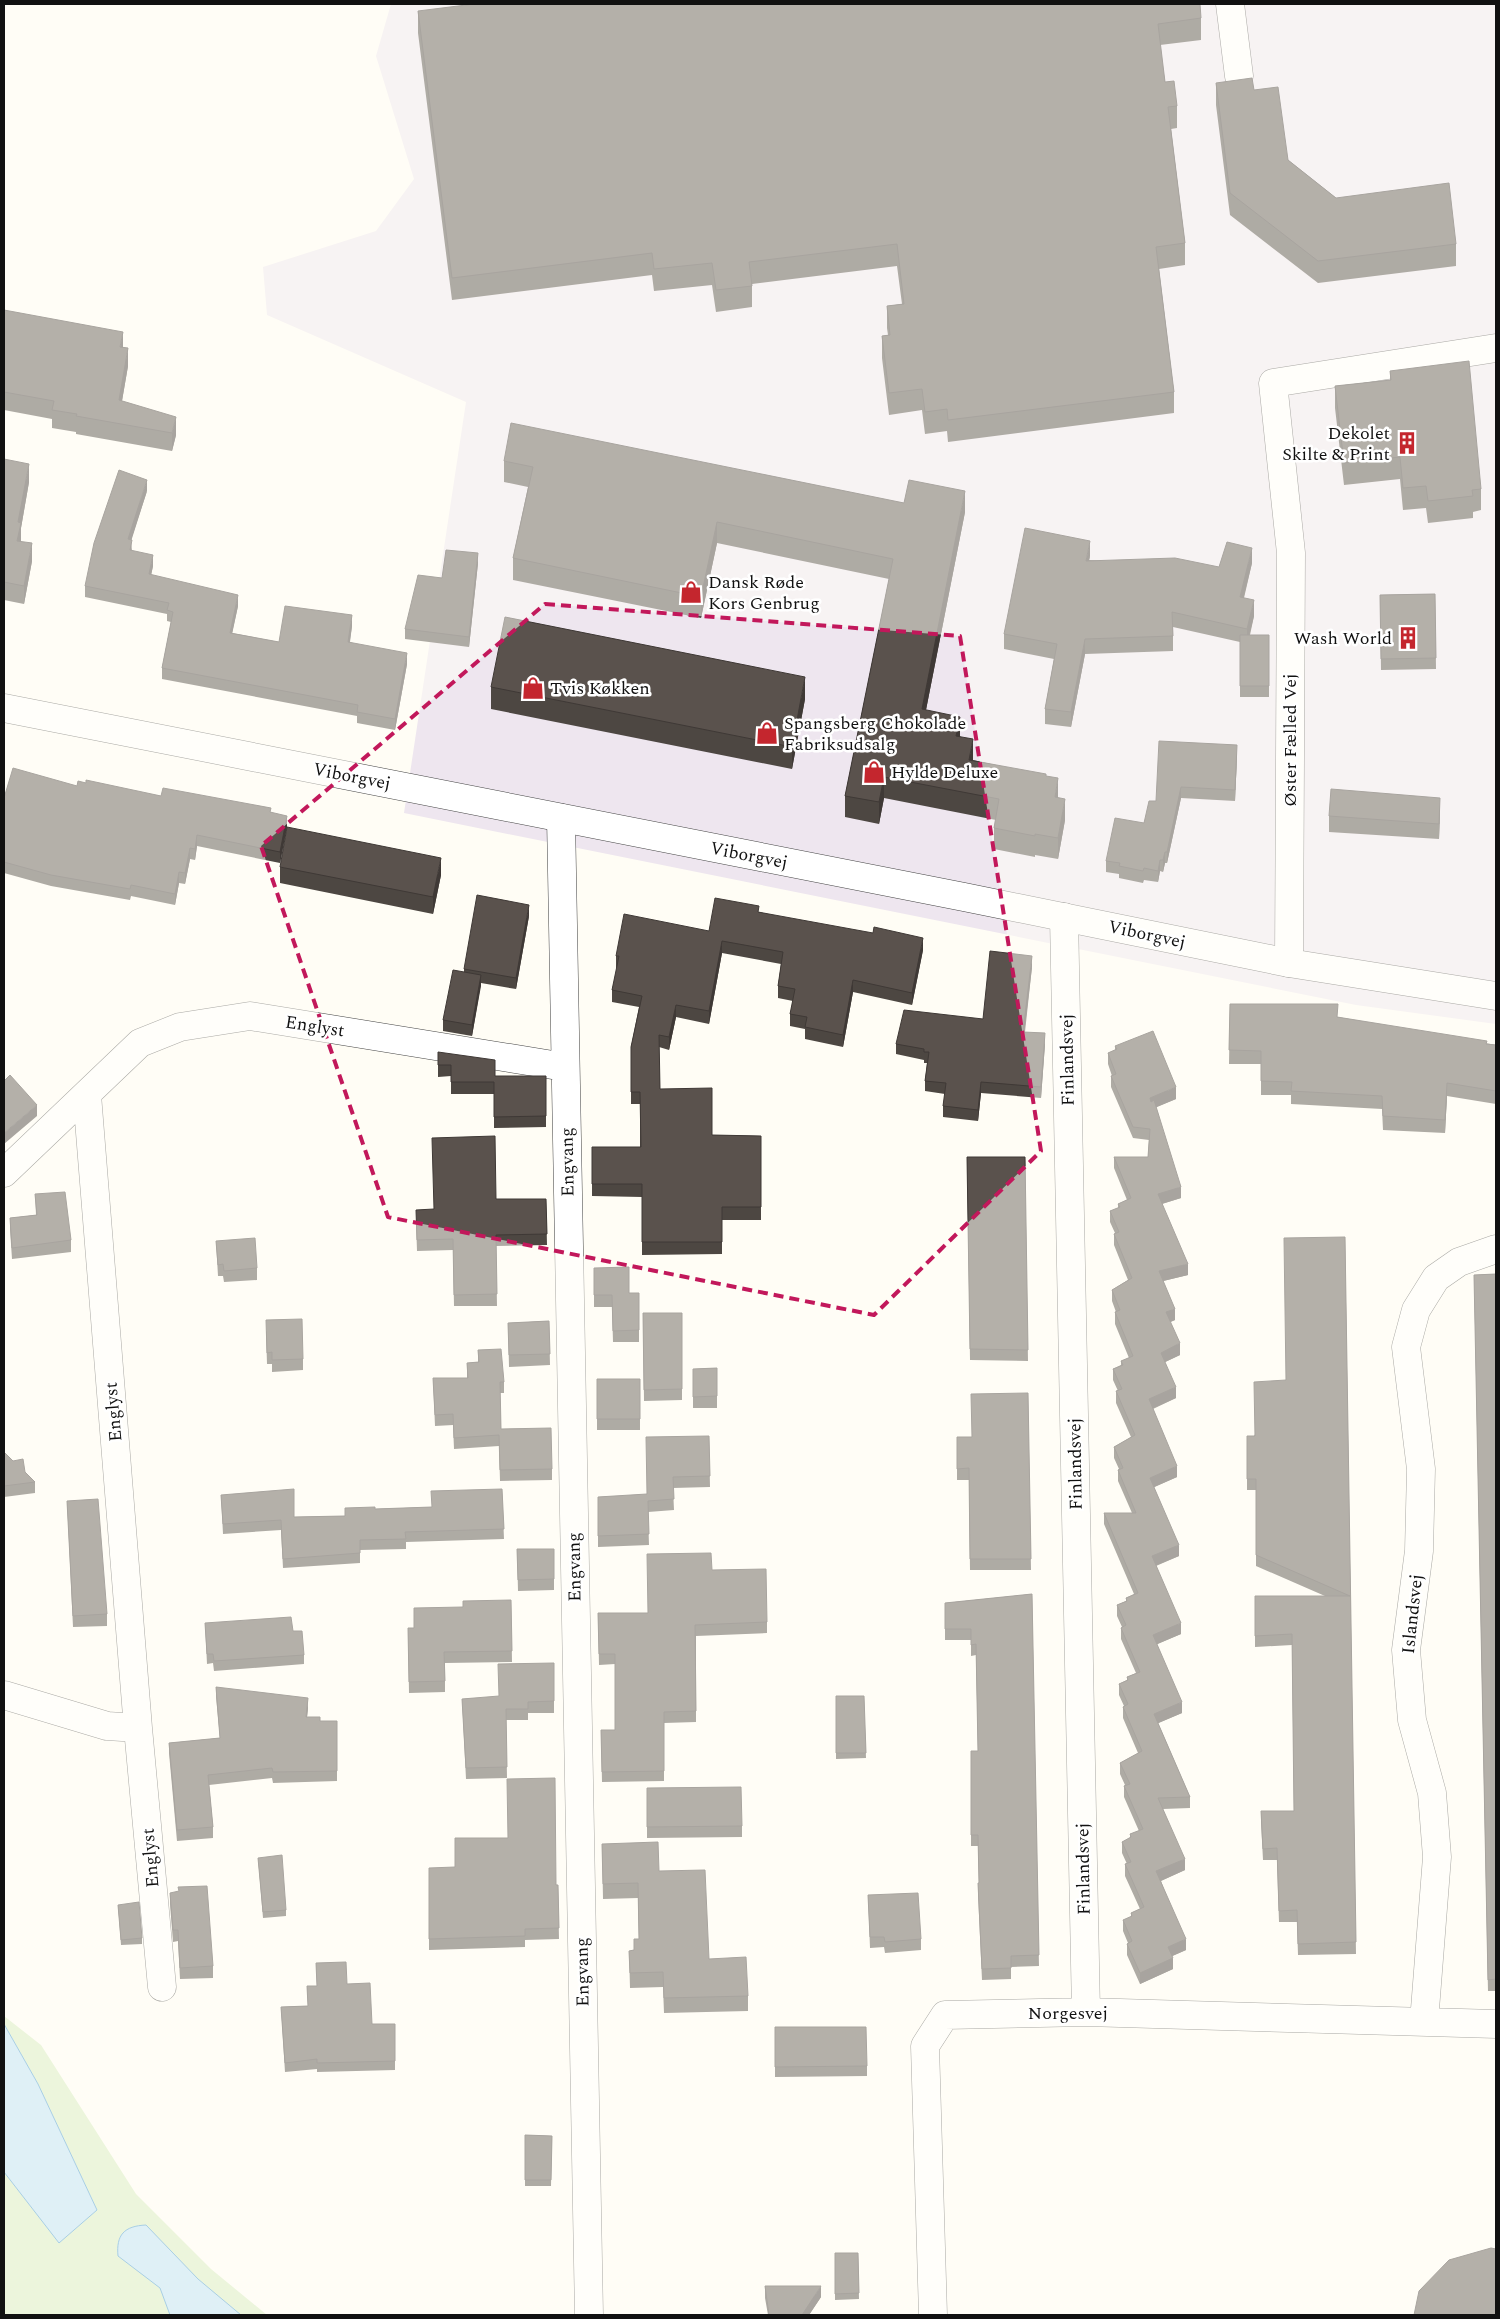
<svg xmlns="http://www.w3.org/2000/svg" width="1500" height="2319" viewBox="0 0 1500 2319" font-family="Spectral,serif">
  <style>
    .industrial { fill: #eee6ef }
    .green { fill: #d5ebbd }
    .water { fill: #b9e0f7; stroke: #3f96cf }
    .lines { fill: none; stroke-linecap: round; stroke-linejoin: round }
    .minor-casing { stroke: #444; stroke-width: 29 }
    .tertiary-casing { stroke: #444; stroke-width: 29 }
    .minor { stroke: #fff; stroke-width: 28 }
    .tertiary { stroke: #fff; stroke-width: 28 }
    .wall { fill: #4d4742 }
    .shaded-wall { fill: #3f3936 }
    .building { fill: #5a524d; stroke: #3f3936 }
    .marked { fill: none; stroke: #c2185b; stroke-width: 4; stroke-dasharray: 10 6; stroke-linejoin: round }
    .labels { text-anchor: middle; stroke-width: 5; stroke-linejoin: round; paint-order: stroke }
    .poi-label { font-size: 18px; fill: #111; stroke: #fff; text-anchor: start }
    .street-label { font-size: 18px; fill: #111; stroke: #fff }
  </style>
  <rect width="100%" height="100%" fill="#fffdf5"/>
  <path class="industrial" d="M 391,4 L 1496,4 L 1496,1024 L 1356,1005 L 404,813 L 466,402 L 267,315 L 263,267 L 376,231 L 414,179 L 376,56 Z"/>
  <path class="green" d="M 4,2016 L 41,2045 L 136,2194 L 211,2269 L 267,2315 L 4,2315 L 4,2172 L 59,2242 L 97,2210 L 38,2084 L 4,2024 Z"/>
  <path class="water" d="M 4,2024 L 38,2084 L 97,2210 L 59,2243 L 4,2172 Z
    M 146,2225 L 198,2279 L 241,2315 L 170,2315 L 160,2288 L 118,2256 C 116,2235 124,2226 146,2225 Z"/>
  <g class="lines">
    <defs>
      <path id="minor" d="M 1230,4 L 1239,76
        M 561,818 L 589,2315
        M 1064,917 L 1086,2012
        M 1289,963 L 1291,553 L 1273,383 L 1496,348
        M 87,1095 L 138,1728 L 162,1987
        M 4,1173 L 140,1043 L 180,1027 L 250,1016 L 565,1067
        M 4,1695 L 107,1726 L 138,1728
        M 1424,2022 L 1437,1857 L 1432,1793 L 1412,1720 L 1406,1650 L 1419,1551 L 1421,1469 L 1406,1347 L 1416,1310 L 1436,1278 L 1459,1262 L 1496,1249
        M 933,2315 L 925,2046 L 945,2015 L 1086,2012 L 1496,2024"/>
      <path id="tertiary" d="M 4,708 L 964,897 L 1289,963 L 1496,996"/>
    </defs>
    <use href="#minor" class="minor-casing"/>
    <use href="#tertiary" class="tertiary-casing"/>
    <use href="#minor" class="minor"/>
    <use href="#tertiary" class="tertiary"/>
  </g>
  <path class="wall" d="M 418,11 L 1201,18 L 1201,40 L 1160,45 L 1165,82 L 1177,106 L 1177,128 L 1171,129 L 1185,243 L 1185,265 L 1159,269 L 1174,392 L 1174,413 L 948,442 L 947,431 L 925,434 L 922,410 L 889,415 L 882,358 L 882,336 L 888,335 L 887,328 L 887,306 L 902,304 L 897,266 L 752,284 L 752,307 L 716,312 L 712,285 L 654,291 L 652,275 L 452,300 L 418,33 Z
    M 1216,83 L 1254,90 L 1288,160 L 1336,198 L 1456,244 L 1456,266 L 1318,283 L 1230,215 L 1216,105 Z
    M 4,310 L 123,347 L 128,366 L 122,401 L 176,435 L 172,451 L 76,434 L 76,432 L 52,428 L 52,419 L 4,410 Z
    M 1390,371 L 1481,489 L 1481,510 L 1473,512 L 1473,518 L 1428,523 L 1426,508 L 1403,510 L 1400,479 L 1344,485 L 1335,408 L 1335,386 L 1390,380 Z
    M 4,459 L 29,482 L 21,528 L 21,541 L 32,561 L 24,604 L 4,600 Z
    M 504,461 L 904,503 L 965,512 L 926,710 L 960,736 L 973,760 L 1046,776 L 1058,798 L 1065,820 L 1058,859 L 1035,855 L 1035,857 L 994,849 L 994,828 L 996,820 L 884,798 L 879,824 L 845,817 L 845,796 L 889,579 L 717,543 L 701,618 L 513,580 L 513,558 L 528,487 L 504,482 Z
    M 147,491 L 131,540 L 132,551 L 153,566 L 151,575 L 238,606 L 232,633 L 279,642 L 352,626 L 350,642 L 407,664 L 395,730 L 357,723 L 357,716 L 162,679 L 162,668 L 171,622 L 167,621 L 167,614 L 85,597 L 85,586 Z
    M 1090,556 L 1089,560 L 1219,567 L 1252,563 L 1244,598 L 1254,616 L 1250,635 L 1269,635 L 1269,697 L 1240,697 L 1240,642 L 1173,627 L 1173,651 L 1085,654 L 1071,727 L 1045,724 L 1045,709 L 1054,659 L 1004,649 L 1004,634 Z
    M 478,563 L 469,647 L 405,639 L 405,629 L 442,578 Z
    M 1435,594 L 1436,669 L 1381,670 L 1380,595 Z
    M 491,687 L 805,699 L 792,769 L 491,709 Z
    M 1237,756 L 1235,801 L 1181,798 L 1167,863 L 1165,863 L 1163,872 L 1160,871 L 1158,882 L 1144,880 L 1143,883 L 1119,878 L 1119,874 L 1106,872 L 1106,861 L 1144,823 L 1156,801 Z
    M 77,786 L 161,796 L 271,812 L 287,827 L 280,863 L 197,846 L 195,860 L 190,859 L 185,884 L 179,883 L 175,905 L 131,896 L 130,900 L 51,886 L 4,873 L 4,798 Z
    M 1440,813 L 1439,839 L 1329,832 L 1329,816 Z
    M 280,867 L 441,875 L 433,914 L 280,883 Z
    M 759,912 L 923,950 L 912,1005 L 853,992 L 843,1047 L 805,1039 L 805,1029 L 790,1026 L 790,1014 L 793,1001 L 778,998 L 778,986 L 781,964 L 722,953 L 709,1024 L 676,1017 L 669,1050 L 659,1047 L 660,1089 L 712,1135 L 761,1136 L 761,1220 L 722,1220 L 722,1254 L 642,1255 L 642,1197 L 592,1196 L 592,1147 L 640,1147 L 640,1104 L 631,1104 L 631,1047 L 639,1007 L 612,1002 L 612,990 L 617,968 L 616,968 L 616,956 L 709,931 Z
    M 529,916 L 516,989 L 481,983 L 472,1036 L 443,1031 L 443,1020 L 464,972 L 464,969 Z
    M 1032,967 L 1025,1032 L 1045,1044 L 1041,1098 L 981,1093 L 978,1121 L 943,1117 L 943,1106 L 945,1094 L 925,1091 L 925,1081 L 927,1063 L 924,1063 L 924,1060 L 896,1054 L 896,1044 L 983,1019 Z
    M 1230,1004 L 1338,1017 L 1496,1045 L 1496,1104 L 1447,1096 L 1445,1133 L 1383,1130 L 1382,1109 L 1291,1104 L 1291,1095 L 1261,1095 L 1261,1064 L 1229,1064 Z
    M 1115,1046 L 1176,1099 L 1156,1107 L 1181,1198 L 1162,1204 L 1188,1275 L 1163,1281 L 1175,1320 L 1170,1322 L 1180,1355 L 1165,1362 L 1176,1398 L 1153,1409 L 1177,1477 L 1154,1487 L 1179,1556 L 1156,1566 L 1181,1634 L 1157,1644 L 1182,1713 L 1158,1723 L 1190,1797 L 1190,1808 L 1163,1809 L 1185,1870 L 1161,1881 L 1186,1950 L 1172,1956 L 1173,1969 L 1140,1984 L 1127,1955 L 1127,1944 L 1128,1943 L 1123,1931 L 1123,1920 L 1131,1917 L 1131,1913 L 1140,1909 L 1125,1876 L 1125,1864 L 1127,1864 L 1122,1853 L 1122,1842 L 1130,1838 L 1130,1834 L 1139,1831 L 1124,1797 L 1124,1786 L 1125,1785 L 1120,1774 L 1120,1763 L 1138,1753 L 1123,1718 L 1123,1707 L 1124,1706 L 1119,1695 L 1119,1684 L 1127,1680 L 1127,1677 L 1136,1673 L 1121,1639 L 1121,1628 L 1122,1627 L 1117,1616 L 1117,1605 L 1126,1601 L 1126,1598 L 1134,1594 L 1104,1524 L 1104,1513 L 1132,1513 L 1118,1481 L 1118,1470 L 1119,1469 L 1114,1458 L 1114,1447 L 1131,1437 L 1116,1403 L 1116,1391 L 1118,1391 L 1113,1380 L 1113,1369 L 1121,1365 L 1121,1361 L 1129,1358 L 1115,1324 L 1115,1312 L 1116,1312 L 1112,1301 L 1112,1290 L 1128,1280 L 1114,1245 L 1114,1234 L 1115,1233 L 1110,1222 L 1110,1211 L 1118,1208 L 1118,1204 L 1127,1200 L 1114,1168 L 1114,1157 L 1148,1157 L 1149,1140 L 1133,1138 L 1111,1087 L 1111,1076 L 1112,1076 L 1108,1064 L 1108,1053 L 1115,1050 Z
    M 438,1052 L 495,1076 L 546,1076 L 546,1127 L 494,1128 L 494,1094 L 451,1094 L 451,1076 L 438,1077 Z
    M 967,1157 L 1025,1157 L 1028,1361 L 970,1360 Z
    M 35,1194 L 71,1240 L 71,1252 L 12,1259 L 10,1229 L 10,1218 L 36,1215 Z
    M 496,1199 L 546,1199 L 547,1245 L 496,1246 L 497,1306 L 454,1306 L 453,1250 L 417,1251 L 416,1221 L 434,1209 Z
    M 1345,1237 L 1356,1954 L 1298,1955 L 1297,1922 L 1279,1922 L 1277,1860 L 1263,1860 L 1261,1822 L 1261,1811 L 1294,1811 L 1292,1645 L 1255,1647 L 1255,1596 L 1325,1596 L 1256,1566 L 1256,1490 L 1247,1490 L 1247,1436 L 1254,1436 L 1286,1380 Z
    M 216,1241 L 257,1268 L 257,1280 L 224,1282 L 223,1276 L 218,1276 Z
    M 594,1268 L 629,1293 L 639,1293 L 639,1342 L 613,1342 L 612,1307 L 594,1307 Z
    M 1496,1274 L 1496,1991 L 1488,1991 L 1474,1275 Z
    M 643,1313 L 682,1313 L 682,1400 L 644,1401 Z
    M 549,1321 L 550,1365 L 509,1367 L 508,1323 Z
    M 266,1331 L 303,1359 L 303,1370 L 272,1372 L 272,1364 L 267,1364 Z
    M 478,1350 L 504,1382 L 504,1393 L 500,1393 L 501,1429 L 552,1469 L 552,1480 L 500,1481 L 499,1446 L 454,1449 L 453,1425 L 435,1426 L 433,1378 L 467,1378 L 467,1363 L 478,1362 Z
    M 717,1368 L 717,1408 L 693,1408 L 693,1369 Z
    M 597,1379 L 640,1379 L 640,1430 L 597,1430 Z
    M 1028,1393 L 1031,1570 L 970,1570 L 969,1480 L 957,1480 L 957,1437 L 972,1437 Z
    M 709,1436 L 710,1487 L 673,1488 L 674,1510 L 648,1512 L 649,1545 L 598,1547 L 598,1497 L 647,1495 Z
    M 4,1452 L 35,1482 L 35,1493 L 4,1497 Z
    M 502,1489 L 504,1539 L 406,1542 L 406,1549 L 360,1550 L 360,1563 L 283,1568 L 281,1530 L 223,1534 L 221,1495 L 294,1517 L 345,1516 L 375,1509 L 432,1507 Z
    M 67,1501 L 107,1614 L 107,1626 L 73,1627 Z
    M 517,1549 L 554,1549 L 554,1590 L 518,1591 Z
    M 712,1570 L 767,1622 L 767,1633 L 696,1636 L 696,1722 L 664,1723 L 664,1781 L 602,1782 L 601,1730 L 615,1730 L 615,1664 L 599,1665 L 598,1613 L 648,1613 Z
    M 1032,1594 L 1039,1966 L 1011,1967 L 1011,1979 L 982,1980 L 978,1894 L 978,1883 L 979,1883 L 978,1846 L 971,1846 L 971,1751 L 978,1751 L 976,1655 L 971,1656 L 971,1640 L 945,1640 L 945,1603 Z
    M 511,1600 L 512,1662 L 445,1663 L 445,1692 L 409,1693 L 408,1628 L 414,1628 L 463,1607 Z
    M 205,1623 L 293,1631 L 304,1655 L 304,1664 L 214,1671 L 213,1663 L 207,1664 Z
    M 554,1663 L 554,1713 L 528,1713 L 528,1720 L 506,1720 L 507,1778 L 466,1779 L 462,1699 L 499,1697 Z
    M 216,1687 L 308,1708 L 307,1717 L 320,1721 L 337,1721 L 337,1781 L 273,1783 L 272,1778 L 209,1785 L 213,1827 L 213,1838 L 177,1841 L 169,1753 L 169,1743 L 220,1738 L 216,1697 Z
    M 836,1696 L 864,1696 L 866,1758 L 836,1759 Z
    M 647,1788 L 742,1826 L 742,1837 L 647,1838 Z
    M 602,1844 L 659,1871 L 709,1959 L 748,1996 L 748,2011 L 664,2013 L 663,1987 L 630,1988 L 629,1951 L 634,1950 L 639,1939 L 638,1898 L 603,1899 Z
    M 258,1858 L 286,1910 L 286,1916 L 263,1918 Z
    M 429,1868 L 558,1885 L 559,1939 L 525,1940 L 525,1947 L 429,1950 Z
    M 170,1893 L 213,1966 L 213,1978 L 180,1979 L 178,1941 L 173,1942 L 170,1904 Z
    M 868,1895 L 921,1939 L 921,1950 L 885,1953 L 884,1947 L 870,1948 Z
    M 118,1905 L 142,1938 L 142,1944 L 121,1945 Z
    M 316,1963 L 347,1984 L 372,2024 L 395,2024 L 395,2070 L 317,2072 L 317,2069 L 285,2072 L 281,2007 L 308,2006 L 307,1986 L 317,1986 Z
    M 775,2027 L 867,2066 L 867,2076 L 775,2077 Z
    M 525,2135 L 552,2136 L 551,2186 L 525,2186 Z
    M 835,2253 L 858,2253 L 859,2299 L 835,2300 Z
    M 765,2286 L 821,2297 L 809,2315 L 768,2315 L 765,2298 Z"/>
  <path class="shaded-wall" d="M 123,332 L 123,350 L 120,347 Z
    M 128,348 L 128,366 L 119,418 L 119,400 Z
    M 176,417 L 176,435 L 172,451 L 172,433 Z
    M 29,464 L 29,482 L 21,528 L 21,541 L 17,559 L 18,522 Z
    M 147,480 L 147,491 L 128,551 L 128,539 Z
    M 965,491 L 965,512 L 922,730 L 922,709 Z
    M 717,522 L 717,543 L 701,618 L 701,597 Z
    M 1090,541 L 1090,556 L 1086,576 L 1086,561 Z
    M 32,543 L 32,561 L 24,604 L 24,586 Z
    M 1252,548 L 1252,563 L 1240,612 L 1240,597 Z
    M 478,553 L 478,563 L 469,647 L 469,637 Z
    M 153,555 L 153,566 L 149,585 L 149,574 Z
    M 238,595 L 238,606 L 230,644 L 230,633 Z
    M 1254,600 L 1254,616 L 1247,644 L 1247,629 Z
    M 352,615 L 352,626 L 348,653 L 348,642 Z
    M 1085,639 L 1085,654 L 1071,727 L 1071,712 Z
    M 407,653 L 407,664 L 395,730 L 395,719 Z
    M 805,677 L 805,699 L 792,769 L 792,747 Z
    M 960,717 L 960,738 L 956,736 Z
    M 973,739 L 973,760 L 969,781 L 969,760 Z
    M 1237,745 L 1237,756 L 1235,801 L 1235,790 Z
    M 884,777 L 884,798 L 879,824 L 879,802 Z
    M 1058,778 L 1058,799 L 1055,797 Z
    M 1181,787 L 1181,798 L 1167,863 L 1167,852 Z
    M 1440,798 L 1440,813 L 1439,839 L 1439,824 Z
    M 1065,799 L 1065,820 L 1058,859 L 1058,838 Z
    M 287,816 L 287,827 L 280,863 L 280,852 Z
    M 197,835 L 197,846 L 195,860 L 195,849 Z
    M 190,848 L 190,859 L 185,884 L 185,873 Z
    M 1165,852 L 1165,863 L 1163,872 L 1163,860 Z
    M 441,858 L 441,875 L 433,914 L 433,897 Z
    M 1160,860 L 1160,871 L 1158,882 L 1158,871 Z
    M 179,872 L 179,883 L 175,905 L 175,894 Z
    M 529,905 L 529,916 L 516,989 L 516,978 Z
    M 923,938 L 923,950 L 912,1005 L 912,993 Z
    M 722,941 L 722,953 L 709,1024 L 709,1011 Z
    M 1032,956 L 1032,967 L 1023,1043 L 1023,1032 Z
    M 481,975 L 481,986 L 472,1036 L 472,1025 Z
    M 853,980 L 853,992 L 843,1047 L 843,1035 Z
    M 676,1005 L 676,1017 L 669,1050 L 669,1037 Z
    M 1045,1033 L 1045,1044 L 1041,1098 L 1041,1087 Z
    M 981,1082 L 981,1093 L 978,1121 L 978,1110 Z
    M 1447,1083 L 1447,1096 L 1445,1133 L 1445,1120 Z
    M 1176,1087 L 1176,1099 L 1150,1110 L 1150,1098 Z
    M 37,1105 L 37,1116 L 4,1144 L 4,1133 Z
    M 1181,1187 L 1181,1198 L 1158,1205 L 1158,1194 Z
    M 1188,1264 L 1188,1275 L 1159,1282 L 1159,1271 Z
    M 1175,1309 L 1175,1320 L 1166,1324 L 1166,1312 Z
    M 1180,1343 L 1180,1355 L 1161,1364 L 1161,1353 Z
    M 1176,1387 L 1176,1398 L 1149,1410 L 1149,1399 Z
    M 1177,1466 L 1177,1477 L 1150,1489 L 1150,1478 Z
    M 1179,1545 L 1179,1556 L 1152,1567 L 1152,1556 Z
    M 1181,1623 L 1181,1634 L 1153,1646 L 1153,1635 Z
    M 308,1698 L 308,1708 L 306,1727 L 306,1717 Z
    M 1182,1702 L 1182,1713 L 1154,1725 L 1154,1714 Z
    M 1185,1859 L 1185,1870 L 1156,1883 L 1156,1871 Z
    M 1186,1939 L 1186,1950 L 1168,1958 L 1168,1947 Z
    M 1173,1958 L 1173,1969 L 1140,1984 L 1140,1973 Z
    M 821,2286 L 821,2297 L 809,2315 L 802,2315 Z"/>
  <path class="building" d="M 474,4 L 1200,4 L 1201,18 L 1158,24 L 1165,82 L 1174,81 L 1177,106 L 1168,107 L 1185,243 L 1156,247 L 1174,392 L 948,420 L 947,409 L 925,412 L 922,389 L 889,393 L 882,336 L 890,335 L 887,306 L 904,304 L 897,244 L 749,262 L 752,286 L 716,290 L 712,263 L 654,269 L 652,253 L 452,278 L 418,11 Z
    M 1252,78 L 1254,90 L 1278,87 L 1288,160 L 1336,198 L 1449,183 L 1456,244 L 1318,261 L 1230,193 L 1216,83 Z
    M 4,310 L 123,332 L 120,347 L 128,348 L 119,400 L 176,417 L 172,433 L 76,416 L 77,414 L 52,410 L 54,401 L 4,392 Z
    M 1469,361 L 1481,489 L 1472,490 L 1473,496 L 1428,501 L 1426,486 L 1403,488 L 1400,457 L 1344,463 L 1335,386 L 1391,380 L 1390,371 Z
    M 511,423 L 904,503 L 909,480 L 965,491 L 922,709 L 960,717 L 956,736 L 973,739 L 969,760 L 1046,774 L 1046,776 L 1058,778 L 1055,797 L 1065,799 L 1058,838 L 1035,834 L 1035,836 L 994,828 L 999,799 L 884,777 L 879,802 L 845,796 L 893,559 L 717,522 L 701,597 L 513,558 L 533,467 L 504,461 Z
    M 4,459 L 29,464 L 18,522 L 21,523 L 17,541 L 32,543 L 24,586 L 4,582 Z
    M 119,470 L 147,480 L 128,539 L 132,540 L 130,550 L 153,555 L 149,574 L 238,595 L 230,633 L 279,642 L 285,606 L 352,615 L 348,642 L 407,653 L 395,719 L 357,712 L 358,705 L 162,668 L 173,612 L 167,610 L 169,603 L 85,586 L 94,543 Z
    M 1025,528 L 1090,541 L 1086,561 L 1175,558 L 1219,567 L 1227,542 L 1252,548 L 1240,597 L 1254,600 L 1247,629 L 1172,612 L 1173,636 L 1085,639 L 1071,712 L 1045,709 L 1057,644 L 1004,634 Z
    M 446,550 L 478,553 L 469,637 L 405,629 L 418,575 L 442,578 Z
    M 1435,594 L 1436,658 L 1381,659 L 1380,595 Z
    M 505,617 L 805,677 L 792,747 L 491,687 Z
    M 1240,635 L 1269,635 L 1269,686 L 1240,686 Z
    M 1159,741 L 1237,745 L 1235,790 L 1181,787 L 1167,852 L 1165,852 L 1163,860 L 1160,860 L 1158,871 L 1144,868 L 1143,871 L 1119,866 L 1120,863 L 1106,861 L 1115,818 L 1144,823 L 1149,801 L 1156,801 Z
    M 13,768 L 77,786 L 78,781 L 86,783 L 86,780 L 161,796 L 163,788 L 271,808 L 270,812 L 287,816 L 280,852 L 197,835 L 195,849 L 190,848 L 185,873 L 179,872 L 175,894 L 131,885 L 130,889 L 51,875 L 4,862 L 4,798 Z
    M 1331,789 L 1440,798 L 1439,824 L 1329,816 Z
    M 287,827 L 441,858 L 433,897 L 280,867 Z
    M 477,895 L 529,905 L 516,978 L 464,969 Z
    M 715,898 L 759,906 L 758,912 L 873,933 L 874,927 L 923,938 L 912,993 L 853,980 L 843,1035 L 805,1027 L 807,1017 L 790,1014 L 795,989 L 778,986 L 783,952 L 722,941 L 709,1011 L 676,1005 L 669,1037 L 659,1035 L 660,1089 L 712,1088 L 712,1135 L 761,1136 L 761,1207 L 722,1207 L 722,1242 L 642,1242 L 642,1184 L 592,1184 L 592,1147 L 641,1147 L 640,1092 L 631,1092 L 631,1047 L 642,996 L 612,990 L 619,956 L 616,956 L 624,914 L 709,931 Z
    M 990,951 L 1032,956 L 1023,1032 L 1045,1033 L 1041,1087 L 981,1082 L 978,1110 L 943,1106 L 946,1083 L 925,1081 L 929,1052 L 924,1052 L 924,1049 L 896,1044 L 904,1010 L 983,1019 Z
    M 453,970 L 481,975 L 472,1025 L 443,1020 Z
    M 1230,1004 L 1338,1004 L 1337,1017 L 1487,1041 L 1486,1044 L 1496,1045 L 1496,1091 L 1447,1083 L 1445,1120 L 1383,1116 L 1382,1096 L 1291,1091 L 1292,1082 L 1261,1081 L 1261,1051 L 1229,1050 Z
    M 1153,1031 L 1176,1087 L 1150,1098 L 1151,1102 L 1154,1100 L 1181,1187 L 1158,1194 L 1188,1264 L 1159,1271 L 1175,1309 L 1166,1312 L 1180,1343 L 1161,1353 L 1176,1387 L 1149,1399 L 1177,1466 L 1150,1478 L 1179,1545 L 1152,1556 L 1181,1623 L 1153,1635 L 1182,1702 L 1154,1714 L 1190,1797 L 1158,1798 L 1185,1859 L 1156,1871 L 1186,1939 L 1168,1947 L 1173,1958 L 1140,1973 L 1127,1944 L 1132,1941 L 1123,1920 L 1132,1916 L 1131,1913 L 1144,1907 L 1125,1864 L 1131,1862 L 1122,1842 L 1131,1837 L 1130,1834 L 1143,1829 L 1124,1786 L 1130,1784 L 1120,1763 L 1142,1751 L 1123,1707 L 1128,1704 L 1119,1684 L 1128,1680 L 1127,1677 L 1140,1672 L 1121,1628 L 1126,1625 L 1117,1605 L 1127,1601 L 1126,1598 L 1138,1593 L 1104,1513 L 1136,1513 L 1118,1470 L 1123,1468 L 1114,1447 L 1135,1435 L 1116,1391 L 1122,1389 L 1113,1369 L 1123,1365 L 1121,1361 L 1133,1356 L 1115,1312 L 1120,1310 L 1112,1290 L 1132,1278 L 1114,1234 L 1119,1232 L 1110,1211 L 1120,1207 L 1118,1204 L 1131,1198 L 1114,1157 L 1148,1157 L 1150,1129 L 1133,1127 L 1111,1076 L 1116,1074 L 1108,1053 L 1117,1049 L 1115,1046 Z
    M 438,1052 L 495,1060 L 495,1076 L 546,1076 L 546,1116 L 494,1117 L 494,1082 L 451,1082 L 451,1065 L 438,1065 Z
    M 10,1075 L 37,1105 L 4,1133 L 4,1081 Z
    M 495,1136 L 496,1199 L 546,1199 L 547,1234 L 496,1235 L 497,1294 L 454,1295 L 453,1239 L 417,1240 L 416,1210 L 434,1209 L 432,1138 Z
    M 967,1157 L 1025,1157 L 1028,1350 L 970,1349 Z
    M 65,1192 L 71,1240 L 12,1248 L 10,1218 L 37,1215 L 35,1194 Z
    M 1345,1237 L 1356,1942 L 1298,1944 L 1297,1910 L 1279,1911 L 1277,1848 L 1263,1849 L 1261,1811 L 1294,1811 L 1292,1634 L 1255,1636 L 1255,1596 L 1350,1596 L 1256,1555 L 1256,1479 L 1247,1479 L 1247,1436 L 1255,1436 L 1254,1382 L 1286,1380 L 1284,1238 Z
    M 255,1238 L 257,1268 L 224,1271 L 223,1264 L 218,1265 L 216,1241 Z
    M 629,1267 L 629,1293 L 639,1293 L 639,1330 L 613,1331 L 612,1295 L 594,1295 L 594,1268 Z
    M 1496,1274 L 1496,1979 L 1488,1980 L 1474,1275 Z
    M 643,1313 L 682,1313 L 682,1389 L 644,1390 Z
    M 302,1319 L 303,1359 L 272,1360 L 272,1352 L 267,1353 L 266,1320 Z
    M 549,1321 L 550,1354 L 509,1355 L 508,1323 Z
    M 501,1349 L 504,1382 L 500,1382 L 501,1429 L 551,1428 L 552,1469 L 500,1470 L 499,1435 L 454,1438 L 453,1414 L 435,1415 L 433,1378 L 468,1378 L 467,1363 L 479,1362 L 478,1350 Z
    M 717,1368 L 717,1396 L 693,1397 L 693,1369 Z
    M 597,1379 L 640,1379 L 640,1419 L 597,1419 Z
    M 1028,1393 L 1031,1559 L 970,1559 L 969,1468 L 957,1469 L 957,1437 L 972,1437 L 971,1394 Z
    M 709,1436 L 710,1476 L 673,1477 L 674,1499 L 648,1501 L 649,1534 L 598,1536 L 598,1497 L 647,1494 L 646,1437 Z
    M 4,1452 L 13,1461 L 23,1459 L 25,1472 L 35,1482 L 4,1486 Z
    M 294,1489 L 294,1517 L 345,1516 L 345,1508 L 375,1507 L 375,1509 L 432,1507 L 431,1491 L 502,1489 L 504,1529 L 405,1532 L 406,1539 L 360,1540 L 360,1553 L 283,1559 L 281,1520 L 223,1524 L 221,1495 Z
    M 98,1499 L 107,1614 L 73,1616 L 67,1501 Z
    M 517,1549 L 554,1549 L 554,1579 L 518,1580 Z
    M 711,1553 L 712,1570 L 766,1569 L 767,1622 L 695,1625 L 696,1711 L 664,1712 L 664,1771 L 602,1772 L 601,1730 L 615,1730 L 615,1654 L 599,1654 L 598,1613 L 648,1613 L 647,1554 Z
    M 1032,1594 L 1039,1955 L 1011,1956 L 1011,1968 L 982,1969 L 978,1883 L 979,1883 L 978,1835 L 971,1835 L 971,1751 L 978,1751 L 976,1644 L 971,1645 L 971,1629 L 945,1629 L 945,1603 Z
    M 511,1600 L 512,1651 L 444,1652 L 445,1681 L 409,1682 L 408,1628 L 414,1628 L 414,1608 L 463,1607 L 463,1601 Z
    M 291,1617 L 293,1631 L 302,1631 L 304,1655 L 214,1661 L 213,1654 L 207,1654 L 205,1623 Z
    M 554,1663 L 554,1701 L 528,1702 L 528,1709 L 506,1709 L 507,1767 L 466,1768 L 462,1699 L 499,1696 L 498,1664 Z
    M 216,1687 L 308,1698 L 306,1717 L 320,1717 L 320,1721 L 337,1721 L 337,1771 L 273,1772 L 272,1768 L 208,1775 L 213,1827 L 177,1830 L 169,1743 L 220,1738 Z
    M 836,1696 L 864,1696 L 866,1753 L 836,1753 Z
    M 555,1778 L 556,1885 L 558,1885 L 559,1928 L 525,1929 L 525,1936 L 429,1939 L 429,1868 L 455,1867 L 455,1838 L 508,1838 L 507,1779 Z
    M 741,1787 L 742,1826 L 647,1827 L 647,1788 Z
    M 658,1842 L 659,1871 L 705,1870 L 709,1959 L 746,1957 L 748,1996 L 664,1998 L 663,1972 L 630,1973 L 629,1951 L 634,1950 L 634,1939 L 639,1939 L 638,1883 L 603,1884 L 602,1844 Z
    M 282,1855 L 286,1910 L 263,1912 L 258,1858 Z
    M 207,1886 L 213,1966 L 180,1968 L 178,1930 L 173,1930 L 170,1893 L 179,1891 L 178,1887 Z
    M 918,1893 L 921,1939 L 885,1942 L 884,1937 L 870,1937 L 868,1895 Z
    M 139,1902 L 142,1938 L 121,1940 L 118,1905 Z
    M 346,1962 L 347,1984 L 370,1983 L 372,2024 L 395,2024 L 395,2061 L 317,2063 L 317,2059 L 285,2063 L 281,2007 L 308,2006 L 307,1986 L 317,1986 L 316,1963 Z
    M 775,2027 L 866,2027 L 867,2066 L 775,2067 Z
    M 525,2135 L 552,2136 L 551,2180 L 525,2180 Z
    M 1491,2248 L 1496,2249 L 1496,2315 L 1414,2315 L 1419,2291 L 1449,2260 Z
    M 835,2253 L 858,2253 L 859,2293 L 835,2294 Z
    M 765,2286 L 821,2286 L 802,2315 L 769,2315 Z"/>
  <path d="M0 0H1500V2319H0ZM 545,604 L 960,636 L 1041,1151 L 874,1315 L 388,1217 L 261,846 Z" fill="#fffdf5" fill-opacity=".55" fill-rule="evenodd"/>
  <path class="marked" d="M 545,604 L 960,636 L 1041,1151 L 874,1315 L 388,1217 L 261,846 Z"/>
  <defs>
    <symbol id="building-bare" viewBox="-9 -9 18 18"><path d="M-4-6H4V6H1V3H-1V6H-4ZM-2.5-4.3h1.7v1.8h-1.7ZM.8-4.3h1.7v1.8H.8ZM-2.5-1h1.7V.8h-1.7ZM.8-1h1.7V.8H.8Z" fill="#c4262e" stroke="#fff" stroke-width="2.5" paint-order="stroke"/></symbol>
    <symbol id="shop-bare" viewBox="-9 -9 18 18"><path d="M-5-2.5h2.3a2.7 3.5 0 0 1 5.4 0H5L5.5 6h-11ZM-1.5-2.5h3a1.5 2.3 0 0 0-3 0Z" fill="#c4262e" stroke="#fff" stroke-width="2.5" paint-order="stroke"/></symbol>
  </defs>
  <g fill-rule="evenodd">
    <use href="#building-bare" x="1391" y="427" width="32" height="32"/>
    <use href="#shop-bare" x="675" y="576" width="32" height="32"/>
    <use href="#building-bare" x="1392" y="622" width="32" height="32"/>
    <use href="#shop-bare" x="517" y="672" width="32" height="32"/>
    <use href="#shop-bare" x="751" y="717" width="32" height="32"/>
    <use href="#shop-bare" x="858" y="756" width="32" height="32"/>
  </g>
  <g class="labels">
    <g class="poi-label">
      <text x="1390" y="439" text-anchor="end">Dekolet<tspan x="1390" dy="21">Skilte &amp; Print</tspan></text>
      <text x="708" y="588">Dansk Røde<tspan x="708" dy="21">Kors Genbrug</tspan></text>
      <text x="1392" y="644" text-anchor="end">Wash World</text>
      <text x="550" y="694">Tvis Køkken</text>
      <text x="784" y="729">Spangsberg Chokolade<tspan x="784" dy="21">Fabriksudsalg</tspan></text>
      <text x="891" y="778">Hylde Deluxe</text>
    </g>
    <g class="street-label">
      <text transform="translate(1290 740) rotate(-90)" y="6">Øster Fælled Vej</text>
      <text transform="translate(352 776) rotate(11)" y="6">Viborgvej</text>
      <text transform="translate(749 855) rotate(11)" y="6">Viborgvej</text>
      <text transform="translate(1147 934) rotate(12)" y="6">Viborgvej</text>
      <text transform="translate(315 1026) rotate(9)" y="6">Englyst</text>
      <text transform="translate(1067 1060) rotate(-91)" y="6">Finlandsvej</text>
      <text transform="translate(567 1162) rotate(-91)" y="6">Engvang</text>
      <text transform="translate(113 1412) rotate(-95)" y="6">Englyst</text>
      <text transform="translate(1075 1464) rotate(-91)" y="6">Finlandsvej</text>
      <text transform="translate(574 1567) rotate(-91)" y="6">Engvang</text>
      <text transform="translate(1412 1614) rotate(-84)" y="6">Islandsvej</text>
      <text transform="translate(150 1858) rotate(-95)" y="6">Englyst</text>
      <text transform="translate(1083 1869) rotate(-91)" y="6">Finlandsvej</text>
      <text transform="translate(582 1972) rotate(-91)" y="6">Engvang</text>
      <text x="1068" y="2019">Norgesvej</text>
    </g>
  </g>
  <rect width="1500" height="2319" fill="none" stroke="#111111" stroke-width="10"/>
</svg>
